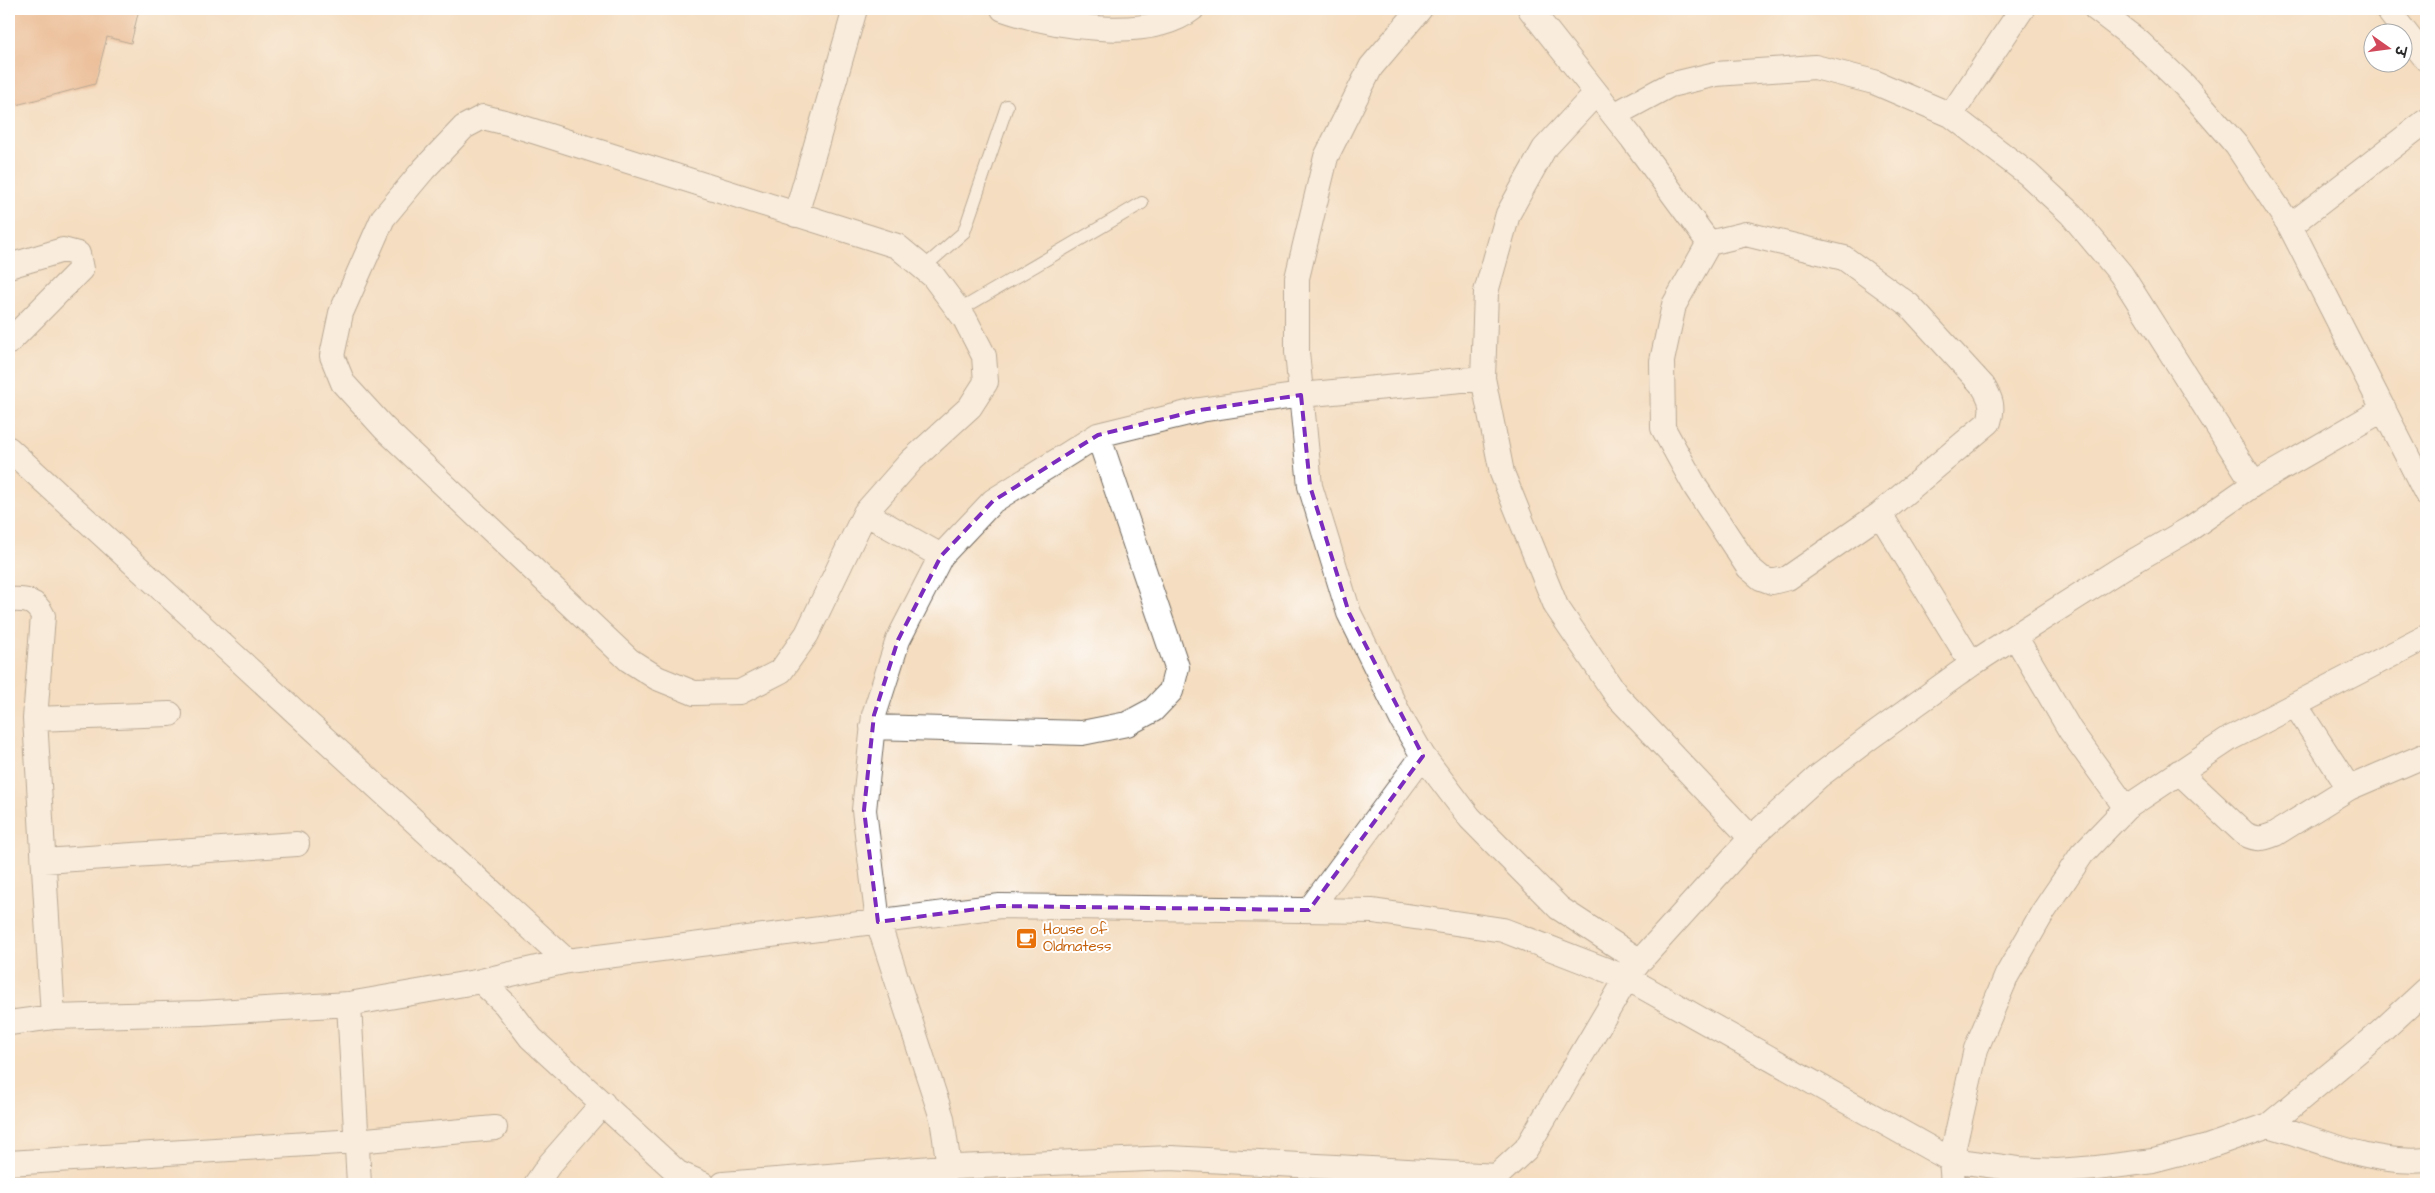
<svg xmlns="http://www.w3.org/2000/svg" width="2435" height="1193" viewBox="0 0 2435 1193" font-family="'Architects Daughter','Playpen Sans Deva',sans-serif">
  <style>
    .building { fill: #e29e6f }
    .lines { fill: none; stroke-linecap: round; stroke-linejoin: round }
    .lane-casing { stroke: #71695f; stroke-width: 14 }
    .street-casing { stroke: #71695f; stroke-width: 26 }
    .lane { stroke: #fff; stroke-width: 12 }
    .street { stroke: #fff; stroke-width: 24 }
    .marked { fill: none; stroke: #7b2cbf; stroke-width: 4; stroke-dasharray: 10 6; stroke-linejoin: round }
    .labels { text-anchor: middle; stroke-width: 4; stroke-linejoin: round; paint-order: stroke }
    .food-label { font-size: 15px; fill: #c56008; stroke: #fff; text-anchor: start }
  </style>
  <rect width="100%" height="100%" fill="#fff"/>
  <filter id="ink" filterUnits="userSpaceOnUse"><feTurbulence type="fractalNoise" baseFrequency=".02" numOctaves="2"/><feDisplacementMap in="SourceGraphic" scale="10" xChannelSelector="R" yChannelSelector="G"/><feConvolveMatrix kernelMatrix="1 2 1 2 8 2 1 2 1" color-interpolation-filters="sRGB"/></filter>
  <filter id="wash" filterUnits="userSpaceOnUse"><feTurbulence type="fractalNoise" baseFrequency=".0096" numOctaves="4" result="noise"/><feDisplacementMap in="SourceGraphic" scale="20" xChannelSelector="R" yChannelSelector="G"/><feGaussianBlur stdDeviation="1.12" result="paint"/><feColorMatrix in="noise" values="0 0 0 0 0 0 0 0 0 0 0 0 0 0 0 0 0 1.4 0 .05"/><feComposite in="paint" operator="in"/></filter>
  <g filter="url(#wash)">
    <rect width="100%" height="100%" fill="#f4ddc0"/>
    <g id="blocks">
      <path class="building" d="M 9,9 L 139,9 L 131,43 L 107,37 L 95,84 L 9,107 Z"/>
    </g>
  </g>
  <g filter="url(#ink)">
    <use href="#blocks" fill-opacity="0" stroke="#71695f" stroke-width="1"/>
    <g class="lines">
      <defs>
        <path id="lane" d="M 923,268 L 964,232 L 1007,106
          M 958,311 L 1142,203"/>
        <path id="street" d="M 1003,9 C 1052,26 1148,43 1192,9
          M 1420,9 L 1371,67 L 1326,157 L 1297,278 L 1297,352 L 1310,486 L 1349,613 L 1402,720 L 1423,756 L 1470,818 L 1559,908 L 1640,961
          M 1530,9 L 1631,137 L 1709,243
          M 2096,9 L 2138,41 L 2185,86 L 2237,146 L 2290,226 L 2426,493
          M 2387,9 L 2426,59
          M 1596,93 L 1544,149 L 1508,214 L 1486,292 L 1483,378 L 1502,473 L 1556,606 L 1617,696 L 1751,838
          M 1614,115 L 1670,85 L 1716,74 L 1815,67 L 1874,82 L 1951,115 L 2028,174 L 2071,214 L 2121,274 L 2254,484
          M 1951,115 L 2022,9
          M 483,117 L 508,123 L 897,246 L 933,276 L 965,319 L 984,356 L 986,382 L 970,407 L 911,461 L 865,513 L 807,634 L 781,671 L 740,692 L 694,693 L 657,678 L 629,660 L 384,428 L 343,383 L 332,356 L 341,313 L 383,218 L 424,169 L 464,127 Z
          M 796,215 L 855,9
          M 2290,226 L 2426,121
          M 1746,234 L 1844,258 L 1909,305 L 1983,386 C 1991,399 1994,407 1989,422 L 1880,514 L 1788,578 L 1772,582 L 1761,578 L 1748,567 L 1696,488 L 1663,428 L 1662,361 L 1674,305 L 1709,243 Z
          M 9,266 L 63,250 L 78,254 L 81,269 L 9,342
          M 9,449 L 567,961
          M 865,513 L 941,556
          M 1880,514 L 1972,664
          M 9,600 C 25,599 36,600 43,616 L 35,719 L 53,1017
          M 2015,636 L 2070,730 L 2126,808
          M 2296,706 L 2349,788
          M 35,719 L 170,714
          M 872,727 L 1082,733 L 1127,724 L 1153,710 L 1171,691 L 1177,667 L 1098,435
          M 2179,772 L 2245,834 C 2257,840 2263,839 2275,834 L 2349,788 L 2426,755
          M 44,861 L 297,844
          M 1309,910 L 1423,756
          M 481,981 L 505,1004 L 531,1038 L 678,1173 L 703,1184
          M 349,1004 L 359,1184
          M 9,1023 L 53,1017 L 201,1013 L 349,1004 L 481,981 L 567,961 L 1000,906 L 1373,911 L 1503,930 L 1627,978 L 1951,1160 L 2018,1169 L 2057,1171 L 2097,1168 L 2153,1161 L 2207,1147 L 2269,1125 L 2374,1038 L 2426,990
          M 2269,1125 C 2319,1140 2373,1165 2426,1160
          M 9,1163 L 356,1141 L 495,1128
          M 949,1167 L 942,1118 L 878,922 L 864,810 L 874,715 L 898,640 L 941,556 L 993,501 L 1098,435 L 1200,410 L 1301,395 L 1483,378
          M 536,1184 L 549,1165 L 603,1103
          M 723,1184 L 932,1168 L 1171,1158 L 1497,1176 L 1526,1149 L 1627,978 L 1640,961 L 1751,838 L 1819,776 L 1868,739 L 1972,664 L 2015,636 L 2122,568 L 2191,528 L 2254,484 L 2384,409
          M 1953,1184 L 1951,1160 L 1976,1049 L 2007,975 L 2043,912 L 2082,854 L 2126,808 L 2231,738 L 2426,637"/>
      </defs>
      <use href="#lane" class="lane-casing"/>
      <use href="#street" class="street-casing"/>
      <use href="#lane" class="lane"/>
      <use href="#street" class="street"/>
    </g>
  </g>
  <path d="M0 0H2435V1193H0ZM 1301,395 L 1310,486 L 1349,613 L 1423,756 L 1309,910 L 1000,906 L 878,922 L 864,810 L 874,715 L 898,640 L 941,556 L 993,501 L 1098,435 L 1200,410 Z" fill="#f4ddc0" fill-opacity=".55" fill-rule="evenodd"/>
  <path class="marked" d="M 1301,395 L 1310,486 L 1349,613 L 1423,756 L 1309,910 L 1000,906 L 878,922 L 864,810 L 874,715 L 898,640 L 941,556 L 993,501 L 1098,435 L 1200,410 Z"/>
  <defs>
    <symbol id="cafe-square" viewBox="-11 -11 22 22"><rect x="-9" y="-9" width="18" height="18" rx="4" fill="#e8710a" stroke="#fff"/><path d="M-5.5-4.5H6V0H3Q3 3.5 0 3.5H-2.5Q-5.5 3.5-5.5 0ZM3-3.2v2h1.7v-2ZM-6 4.5H4V6H-6Z" fill="#fff"/></symbol>
  </defs>
  <g fill-rule="evenodd">
    <use href="#cafe-square" x="1014" y="926" width="25" height="25"/>
  </g>
  <g class="labels">
    <g class="food-label">
      <text x="1043" y="934">House of<tspan x="1043" dy="17">Oldmatess</tspan></text>
    </g>
  </g>
  <rect width="2435" height="1193" fill="none" stroke="#fff" stroke-width="30"/>
  <g transform="translate(2388 48) rotate(104)"><circle r="24" fill="#ffffff" stroke="#aaaaaa"/>
  <path d="M0-4L9 19L0 12L-9 19Z" fill="#d1495b"/>
  <text y="-8" font-size="14" font-weight="bold" text-anchor="middle" fill="#2b2b2b">उ</text>
  </g>
</svg>
